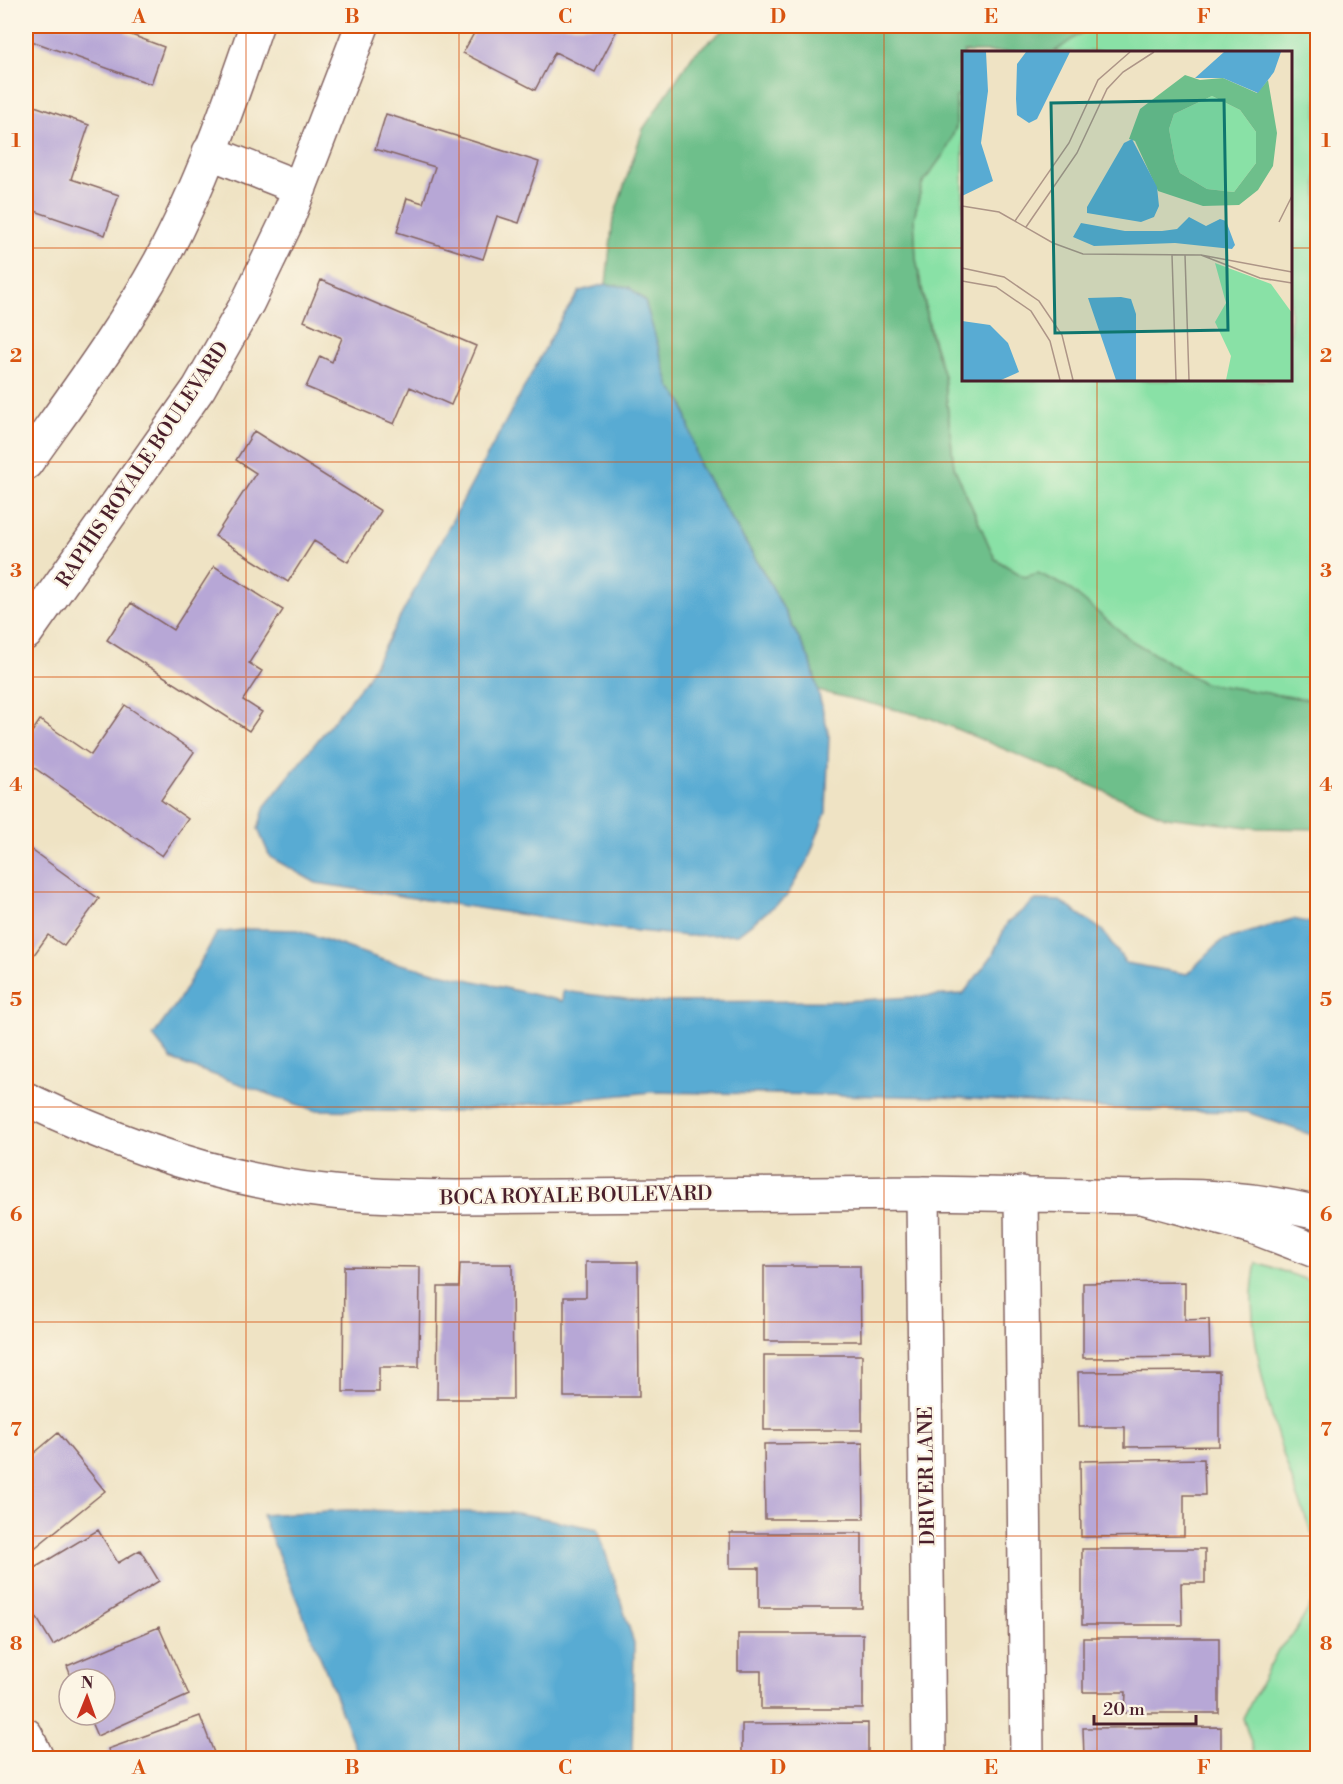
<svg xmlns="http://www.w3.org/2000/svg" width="1343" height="1784" viewBox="0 0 1343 1784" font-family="'Libre Bodoni',serif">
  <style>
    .green { fill: #89e1a6; stroke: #6a8068; stroke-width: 1.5 }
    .forest { fill: #6ebf8b; stroke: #5c6f5b; stroke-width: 1.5 }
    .water { fill: #58abd3; stroke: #51657f; stroke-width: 1.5 }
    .building { fill: #b7a7d6 }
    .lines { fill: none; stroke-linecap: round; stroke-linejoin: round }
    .minor-casing { stroke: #846461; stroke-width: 36 }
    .minor { stroke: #fff; stroke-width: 33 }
    .grid { fill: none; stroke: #d8530f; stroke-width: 1.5; stroke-opacity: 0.55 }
    .labels { text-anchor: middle; stroke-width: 4.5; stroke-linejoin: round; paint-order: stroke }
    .street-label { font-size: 20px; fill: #4a1f2b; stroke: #fcf5e5 }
    .inset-road { fill: none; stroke: #ad9587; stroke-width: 1.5 }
    .view { fill: #0f766e; fill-opacity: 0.15; stroke: #0f766e; stroke-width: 3 }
    .inset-edge { fill: none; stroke: #4a1f2b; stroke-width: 3 }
    .neatline { fill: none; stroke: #d8530f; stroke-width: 2 }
    .grid-label { font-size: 20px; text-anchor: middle; font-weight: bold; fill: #d8530f }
  </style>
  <rect width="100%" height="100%" fill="#fcf5e5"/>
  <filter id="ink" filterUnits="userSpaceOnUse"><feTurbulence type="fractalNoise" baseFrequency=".0167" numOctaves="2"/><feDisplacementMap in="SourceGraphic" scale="12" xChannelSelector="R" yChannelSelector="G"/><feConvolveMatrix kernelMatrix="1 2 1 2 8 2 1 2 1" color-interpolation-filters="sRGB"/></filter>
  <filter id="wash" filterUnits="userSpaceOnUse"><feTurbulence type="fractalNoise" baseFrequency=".008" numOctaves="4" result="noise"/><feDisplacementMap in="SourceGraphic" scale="24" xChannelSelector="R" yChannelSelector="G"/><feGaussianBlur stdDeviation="1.35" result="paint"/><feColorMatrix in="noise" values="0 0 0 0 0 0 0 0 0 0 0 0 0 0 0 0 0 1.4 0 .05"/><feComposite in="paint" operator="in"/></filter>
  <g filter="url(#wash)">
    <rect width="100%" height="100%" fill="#efe3c4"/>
    <path class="green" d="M 1091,26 L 1317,26 L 1317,701 L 1203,683 L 1132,641 L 1067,587 L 1024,577 L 995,559 L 954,467 L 944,376 L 931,333 L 916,259 L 914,218 L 922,184 L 946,151 L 956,127 L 956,97 L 963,92 L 964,380 L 1290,380 L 1290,52 L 1054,52 Z
      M 1256,1262 L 1317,1283 L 1317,1546 C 1287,1473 1256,1383 1252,1303 C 1251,1290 1254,1275 1256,1262 Z
      M 1317,1594 L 1317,1758 L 1256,1758 L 1243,1718 L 1278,1650 L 1295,1632 Z"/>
    <path class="forest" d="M 728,26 L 1091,26 L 1054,52 L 964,52 L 963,92 L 956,97 L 956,127 L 946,151 L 922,184 L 914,218 L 916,259 L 930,333 L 944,376 L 954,467 L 995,559 L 1024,577 L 1038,573 L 1067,587 L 1132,641 L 1203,683 L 1317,701 L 1317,829 L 1257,828 L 1166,817 L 930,718 L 818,691 L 811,662 L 770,583 L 699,465 L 683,403 L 670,388 L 658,352 L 629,287 L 606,284 L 613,219 L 643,129 L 693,55 Z"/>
    <path class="water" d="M 606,284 L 629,287 L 645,301 L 670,387 L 683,403 L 699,465 L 770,583 L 811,662 L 829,736 L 826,812 L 808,860 L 786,897 L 738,934 L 687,936 L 608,928 L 316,883 L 270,857 L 258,829 L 265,806 L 366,680 L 561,319 L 580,291 Z
      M 1036,900 L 1060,901 L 1102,930 L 1126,963 L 1187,974 L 1221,941 L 1293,919 L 1317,924 L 1317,1137 L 1247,1112 L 1132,1110 L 942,1097 L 652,1092 L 452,1112 L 313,1110 L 172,1060 L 153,1036 L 177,1003 L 217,933 L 250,929 L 298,930 L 383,960 L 562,1001 L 563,991 L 649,1002 L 844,1001 L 963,994 L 992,956 L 1007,923 Z
      M 346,1510 L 517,1513 L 598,1529 L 634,1643 L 632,1758 L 359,1758 L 328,1676 L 262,1515 Z"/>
    <g id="blocks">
      <path class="building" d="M 26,26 L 128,26 L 126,33 L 164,47 L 151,84 L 26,39 Z
        M 478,26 L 619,26 L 595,72 L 555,52 L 535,90 L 463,53 Z
        M 26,103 L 89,125 L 71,179 L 119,195 L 105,235 L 26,208 Z
        M 386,114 L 539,162 L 519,223 L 497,216 L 483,259 L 397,232 L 407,198 L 423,203 L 435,167 L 375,149 Z
        M 321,280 L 476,346 L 451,405 L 410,387 L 394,424 L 306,387 L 320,356 L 332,362 L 342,338 L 304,321 Z
        M 254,431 L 381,511 L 348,562 L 314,541 L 288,582 L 215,536 L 256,473 L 236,460 Z
        M 214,566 L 283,610 L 249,663 L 262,671 L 243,700 L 262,712 L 249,731 L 107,640 L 131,603 L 173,630 Z
        M 125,705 L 194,752 L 161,800 L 188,819 L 162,856 L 26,762 L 26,741 L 40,720 L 91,755 Z
        M 26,846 L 99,899 L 64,946 L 48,935 L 26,966 Z
        M 586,1262 L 638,1262 L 639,1397 L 564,1397 L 564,1297 L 586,1297 Z
        M 460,1264 L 512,1264 L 513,1399 L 437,1399 L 438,1287 L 459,1287 Z
        M 344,1266 L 420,1267 L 419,1367 L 379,1367 L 379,1392 L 343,1392 Z
        M 764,1266 L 860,1266 L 861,1341 L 764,1341 Z
        M 1185,1282 L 1185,1320 L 1209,1319 L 1210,1357 L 1083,1358 L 1083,1283 Z
        M 764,1355 L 862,1355 L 862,1430 L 764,1430 Z
        M 1219,1371 L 1219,1446 L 1125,1447 L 1125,1427 L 1079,1427 L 1078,1372 Z
        M 58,1433 L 105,1491 L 26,1555 L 26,1460 Z
        M 863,1443 L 864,1519 L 765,1519 L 764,1444 Z
        M 1204,1459 L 1205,1495 L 1184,1495 L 1184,1536 L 1081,1537 L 1080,1461 Z
        M 98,1530 L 118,1563 L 140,1550 L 159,1581 L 53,1645 L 26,1600 L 26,1573 Z
        M 730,1533 L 862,1533 L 862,1608 L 759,1608 L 759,1568 L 730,1568 Z
        M 1082,1549 L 1205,1549 L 1205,1583 L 1181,1583 L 1182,1625 L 1082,1625 Z
        M 159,1627 L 189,1695 L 97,1736 L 88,1715 L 105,1715 L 105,1679 L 72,1679 L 67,1666 Z
        M 738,1634 L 863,1634 L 863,1709 L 761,1709 L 761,1671 L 738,1671 Z
        M 1083,1638 L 1219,1638 L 1219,1713 L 1125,1713 L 1126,1692 L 1083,1692 Z
        M 200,1716 L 216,1758 L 111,1758 L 108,1749 Z
        M 868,1723 L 868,1758 L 742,1758 L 742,1724 Z
        M 1221,1727 L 1221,1758 L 1084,1758 L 1083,1728 Z"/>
    </g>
  </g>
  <g filter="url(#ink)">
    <use href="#blocks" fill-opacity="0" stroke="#846461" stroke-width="1.5"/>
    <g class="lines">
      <defs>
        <path id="minor" d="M 209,152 L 300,188
          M 26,463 C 72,398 121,333 160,262 C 200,188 229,105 256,26
          M 26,633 L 199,388 L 248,302 L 286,223 L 362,26
          M 26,1099 C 119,1144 220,1180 324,1191 C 368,1196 412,1197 456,1197 L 923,1193 L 1142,1197
          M 923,1193 L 929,1758
          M 1021,1193 L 1027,1758
          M 1318,1213 C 1260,1199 1201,1194 1142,1197 L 1253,1227 L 1318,1252
          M 26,1735 L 37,1758"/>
      </defs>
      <use href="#minor" class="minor-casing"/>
      <use href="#minor" class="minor"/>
    </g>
  </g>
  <path class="grid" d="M 246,26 L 246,1758M 459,26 L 459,1758M 672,26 L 672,1758M 884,26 L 884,1758M 1097,26 L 1097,52M 26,248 L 964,248M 1290,248 L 1318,248M 1097,380 L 1097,1758M 26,462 L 1318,462M 26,677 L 1318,677M 26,892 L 1318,892M 26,1107 L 1318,1107M 26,1322 L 1318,1322M 26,1536 L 1318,1536"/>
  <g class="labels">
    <g class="street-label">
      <text transform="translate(142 464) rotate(-56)" y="7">RAPHIS ROYALE BOULEVARD</text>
      <text transform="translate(576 1195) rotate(-1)" y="7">BOCA ROYALE BOULEVARD</text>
      <text transform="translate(926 1476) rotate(-91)" y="7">DRIVER LANE</text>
    </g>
  </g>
  <g transform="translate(962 51)">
    <rect width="330" height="330" fill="#efe3c4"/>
    <path d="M 250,45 L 278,59 L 294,81 L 294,112 L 272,141 L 245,138 L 218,122 L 213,110 L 207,78 L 212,63 ZM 253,212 L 309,233 L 330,262 L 330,329 L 264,329 L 269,305 L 253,271 L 264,252 Z" fill="#89e1a6"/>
    <path d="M 223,24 L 238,29 L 261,27 L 295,42 L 306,29 L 315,82 L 311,115 L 296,139 L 277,154 L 241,155 L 196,140 L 173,90 L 167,88 L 178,58 ZM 250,45 L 278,59 L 294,81 L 294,112 L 272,141 L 245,138 L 218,122 L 213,110 L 207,78 L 212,63 Z" fill="#6ebf8b" fill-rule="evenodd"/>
    <path d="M 0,1 L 24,1 L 26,40 L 19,92 L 31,130 L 0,145 ZM 64,1 L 108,1 L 75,68 L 67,72 L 55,64 L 54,48 L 55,13 ZM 262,1 L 319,1 L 312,21 L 296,42 L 261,27 L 233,27 ZM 170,88 L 195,136 L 197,155 L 192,166 L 179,171 L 125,162 L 125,156 L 162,92 ZM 227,166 L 244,175 L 258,168 L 264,170 L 273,194 L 270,198 L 213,192 L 132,195 L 111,186 L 119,172 L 163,180 L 200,180 L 215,178 ZM 159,246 L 169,248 L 174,263 L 174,329 L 154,329 L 126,247 ZM 0,270 L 28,274 L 46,292 L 57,321 L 39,329 L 0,329 Z" fill="#58abd3"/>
    <path class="inset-road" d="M 0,155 L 37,161 L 91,192 L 121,203 L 239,204M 53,170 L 107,92 L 136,29 L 168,1M 317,171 L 330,145M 64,176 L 115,102 L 145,38 L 161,21 L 192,1M 210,204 L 214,329M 223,204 L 227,329M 0,217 L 42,226 L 77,250 L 100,284 L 111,329M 330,221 L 239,204 L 298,227 L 330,232M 0,230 L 34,236 L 69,260 L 88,290 L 98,329"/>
    <path class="view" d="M 262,49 L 266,279 L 93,282 L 89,52 Z"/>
    <rect width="330" height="330" class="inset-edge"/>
  </g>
  <rect width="1343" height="1784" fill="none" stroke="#fcf5e5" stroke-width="66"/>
  <g transform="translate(87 1697) rotate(1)"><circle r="28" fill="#fcf5e5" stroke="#b59f9b" stroke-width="1.5"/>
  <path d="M0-4.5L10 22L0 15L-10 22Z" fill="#c8321e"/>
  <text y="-9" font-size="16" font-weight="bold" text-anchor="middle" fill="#4a1f2b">N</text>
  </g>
  <path d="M1094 1715v9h102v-9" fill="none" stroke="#4a1f2b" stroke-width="3"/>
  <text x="1103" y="1715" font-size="18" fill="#4a1f2b" stroke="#fcf5e5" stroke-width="4.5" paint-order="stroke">20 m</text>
  <rect x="33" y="33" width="1277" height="1718" class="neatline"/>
  <g class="grid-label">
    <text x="139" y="23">A</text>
    <text x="352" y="23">B</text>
    <text x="565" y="23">C</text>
    <text x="778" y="23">D</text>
    <text x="991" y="23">E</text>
    <text x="1204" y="23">F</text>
    <text x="16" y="147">1</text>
    <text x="1326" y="147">1</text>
    <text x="16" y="362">2</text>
    <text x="1326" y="362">2</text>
    <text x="16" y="577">3</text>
    <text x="1326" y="577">3</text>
    <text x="16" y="791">4</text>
    <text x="1326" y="791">4</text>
    <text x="16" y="1006">5</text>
    <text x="1326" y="1006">5</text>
    <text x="16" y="1221">6</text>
    <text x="1326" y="1221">6</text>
    <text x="16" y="1436">7</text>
    <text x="1326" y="1436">7</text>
    <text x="16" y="1650">8</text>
    <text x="1326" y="1650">8</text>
    <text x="139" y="1774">A</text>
    <text x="352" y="1774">B</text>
    <text x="565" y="1774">C</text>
    <text x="778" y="1774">D</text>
    <text x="991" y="1774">E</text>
    <text x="1204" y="1774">F</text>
  </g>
</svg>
